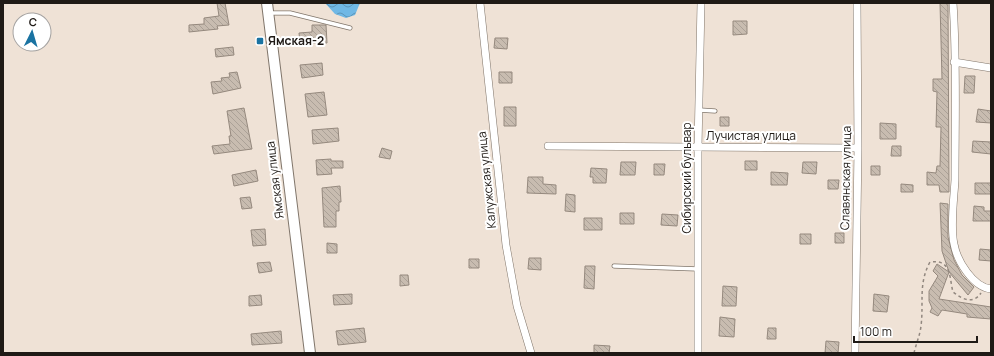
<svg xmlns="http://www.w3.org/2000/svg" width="994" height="356" viewBox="0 0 994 356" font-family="Manrope,sans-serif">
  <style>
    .water { fill: url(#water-waves) }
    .building { fill: url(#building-back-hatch); stroke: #95897e }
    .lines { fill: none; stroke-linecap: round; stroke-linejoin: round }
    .service-casing { stroke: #81766b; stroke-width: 5 }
    .minor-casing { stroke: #81766b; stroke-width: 8 }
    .secondary-casing { stroke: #81766b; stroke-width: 12 }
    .path { stroke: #91877f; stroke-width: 1.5; stroke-dasharray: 3 3; stroke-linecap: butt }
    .service { stroke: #fff; stroke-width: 3.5 }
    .minor { stroke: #fff; stroke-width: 7 }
    .secondary { stroke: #fff; stroke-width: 10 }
    .poi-dot { fill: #1a73a2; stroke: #fff; stroke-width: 1.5 }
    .labels { text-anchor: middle; stroke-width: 4; stroke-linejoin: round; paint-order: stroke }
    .poi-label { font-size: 12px; font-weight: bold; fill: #1f1a16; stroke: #fff; text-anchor: start }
    .street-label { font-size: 12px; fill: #1f1a16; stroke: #fff }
  </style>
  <defs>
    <pattern id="water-waves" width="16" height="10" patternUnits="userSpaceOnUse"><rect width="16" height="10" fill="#70b8e5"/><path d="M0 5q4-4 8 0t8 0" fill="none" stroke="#5b95b9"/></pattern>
    <pattern id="building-back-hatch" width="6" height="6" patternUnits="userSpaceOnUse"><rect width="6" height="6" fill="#c8bcb0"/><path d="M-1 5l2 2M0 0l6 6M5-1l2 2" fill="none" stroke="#aba197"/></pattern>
  </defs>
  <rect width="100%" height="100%" fill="#efe2d6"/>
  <path class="water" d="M 325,3 L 360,3 L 355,15 L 346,18 L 335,14 Z"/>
  <path class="building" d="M 217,3 L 225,3 L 229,25 L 217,26 L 218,29 L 189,32 L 189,25 L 204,24 L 204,18 L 219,16 Z
    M 940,3 L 948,3 L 949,192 L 940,192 L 939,185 L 927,185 L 927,172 L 936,173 L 937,166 L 940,166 L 941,127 L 936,127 L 937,92 L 933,91 L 933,79 L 942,79 Z
    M 733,21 L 747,21 L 747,34 L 733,35 Z
    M 312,25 L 326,25 L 327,43 L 300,43 L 299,33 L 312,32 Z
    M 495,38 L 508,38 L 507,49 L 494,48 Z
    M 233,47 L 234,55 L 216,57 L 215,49 Z
    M 322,63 L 323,75 L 302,78 L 300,65 Z
    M 237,72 L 241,88 L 213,94 L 211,82 L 222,81 L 221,78 L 230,77 L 229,73 Z
    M 499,72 L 512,72 L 512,83 L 499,83 Z
    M 965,76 L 975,76 L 974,93 L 964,93 Z
    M 324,92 L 327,115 L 308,117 L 305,94 Z
    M 504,107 L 516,107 L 516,126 L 504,126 Z
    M 244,108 L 252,149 L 214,154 L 212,146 L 230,144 L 229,136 L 231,136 L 227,111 Z
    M 978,109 L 991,111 L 991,123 L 976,122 Z
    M 720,117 L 729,117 L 729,126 L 720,126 Z
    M 880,123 L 896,124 L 896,139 L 880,139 Z
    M 338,128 L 339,141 L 313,144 L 312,130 Z
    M 973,141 L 991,142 L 991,154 L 972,152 Z
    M 892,146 L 901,146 L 901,156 L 891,156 Z
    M 382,148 L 392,151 L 390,159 L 379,157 Z
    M 331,159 L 331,161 L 343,161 L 343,168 L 331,168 L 332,174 L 317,175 L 316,160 Z
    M 745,161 L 757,161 L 757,170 L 745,170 Z
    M 621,162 L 636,162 L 635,175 L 620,175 Z
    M 803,162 L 817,162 L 816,174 L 802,173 Z
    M 654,164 L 665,164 L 664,175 L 654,175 Z
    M 871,166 L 880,166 L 880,175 L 871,175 Z
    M 591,168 L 607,169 L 606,183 L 593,183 L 593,177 L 590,177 Z
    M 256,170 L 258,181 L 234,186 L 232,175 Z
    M 771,172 L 788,173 L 787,185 L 771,185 Z
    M 528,177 L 543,177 L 543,184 L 556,185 L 556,194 L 527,193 Z
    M 828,180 L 839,180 L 838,189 L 828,189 Z
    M 975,183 L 991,183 L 991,194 L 975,194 Z
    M 901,184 L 913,185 L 913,192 L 901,192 Z
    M 340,186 L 341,202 L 339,202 L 339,211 L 336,211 L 336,227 L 324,227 L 322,188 Z
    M 566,194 L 575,195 L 575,212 L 565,211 Z
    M 250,197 L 252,208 L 242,209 L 240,198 Z
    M 940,203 L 948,204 L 948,237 L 954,260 L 962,275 L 974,287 L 968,295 L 949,272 L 939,299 L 991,307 L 991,319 L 967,317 L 967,314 L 942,310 L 938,316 L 930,312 L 932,308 L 929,301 L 929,291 L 938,276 L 933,271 L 937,264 L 949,272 L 942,251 Z
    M 974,206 L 984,207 L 984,211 L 991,211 L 991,221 L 973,221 Z
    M 620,213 L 634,213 L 634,224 L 620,224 Z
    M 662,214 L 678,215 L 677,226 L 661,225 Z
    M 584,218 L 602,218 L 602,230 L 584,230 Z
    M 265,229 L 266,245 L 253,246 L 251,230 Z
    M 835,233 L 844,233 L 844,243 L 835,243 Z
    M 800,234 L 811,234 L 811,244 L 800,244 Z
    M 327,243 L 337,244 L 337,253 L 327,253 Z
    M 980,249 L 991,250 L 991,261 L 979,260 Z
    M 529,258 L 541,258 L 541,270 L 528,269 Z
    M 469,259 L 479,259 L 479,268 L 469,268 Z
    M 270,262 L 272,271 L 259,273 L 257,263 Z
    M 585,266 L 595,266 L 594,289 L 584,288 Z
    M 400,275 L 408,275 L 409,285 L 400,286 Z
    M 723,286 L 737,287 L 736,306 L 722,306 Z
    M 352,294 L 352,304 L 334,305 L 333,295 Z
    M 874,294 L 889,296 L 887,312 L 873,311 Z
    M 261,295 L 262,305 L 249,306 L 249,296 Z
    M 720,317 L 735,319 L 734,337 L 719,336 Z
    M 364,328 L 366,342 L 338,345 L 336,331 Z
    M 768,328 L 776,328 L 776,339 L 767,339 Z
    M 281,331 L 282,343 L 252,345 L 251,334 Z
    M 826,341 L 839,342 L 838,353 L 825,353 Z
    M 594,345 L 610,346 L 609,353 L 594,353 Z"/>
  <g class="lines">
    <defs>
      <path id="service" d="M 269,13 L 290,13 L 350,28
        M 699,110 L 715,111
        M 614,266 L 698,269"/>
      <path id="minor" d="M 480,3 L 506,245 L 517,306 L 531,353
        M 953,3 C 957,60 955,123 955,180 C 954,198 950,227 954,244 C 957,261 973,287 991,289
        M 954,62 L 991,68
        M 548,146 L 858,148
        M 698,353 L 698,147 L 701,3
        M 855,353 L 858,148 L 857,3"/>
      <path id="secondary" d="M 267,3 L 310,353"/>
    </defs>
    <use href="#service" class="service-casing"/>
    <use href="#minor" class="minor-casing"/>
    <use href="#secondary" class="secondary-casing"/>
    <path class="path" d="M 914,353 C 916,344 920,335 921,326 C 924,302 918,284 930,262 C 952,259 949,277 953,292 C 962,299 973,305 981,293"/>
    <use href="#service" class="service"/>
    <use href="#minor" class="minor"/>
    <use href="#secondary" class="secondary"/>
  </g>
  <rect class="poi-dot" x="256" y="37" width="8" height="8" rx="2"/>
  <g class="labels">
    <g class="poi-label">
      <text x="268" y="45">Ямская-2</text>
    </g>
    <g class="street-label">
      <text x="751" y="140">Лучистая улица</text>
      <text transform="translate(687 178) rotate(-90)" y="4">Сибирский бульвар</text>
      <text transform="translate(846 178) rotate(-89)" y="4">Славянская улица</text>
      <text transform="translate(275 180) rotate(-97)" y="4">Ямская улица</text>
      <text transform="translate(487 180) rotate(-96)" y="4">Калужская улица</text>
    </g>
  </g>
  <rect width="994" height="356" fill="none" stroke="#1f1a16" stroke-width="8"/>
  <g transform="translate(32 32) rotate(5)"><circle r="19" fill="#ffffff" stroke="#a5a3a2"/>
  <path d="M0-3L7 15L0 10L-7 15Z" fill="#1a73a2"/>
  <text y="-6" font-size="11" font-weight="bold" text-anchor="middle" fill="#1f1a16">С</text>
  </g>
  <path d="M854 336v6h123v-6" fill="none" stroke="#1f1a16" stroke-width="2"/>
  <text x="860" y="336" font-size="12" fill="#1f1a16" stroke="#ffffff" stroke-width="3" paint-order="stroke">100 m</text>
</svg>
